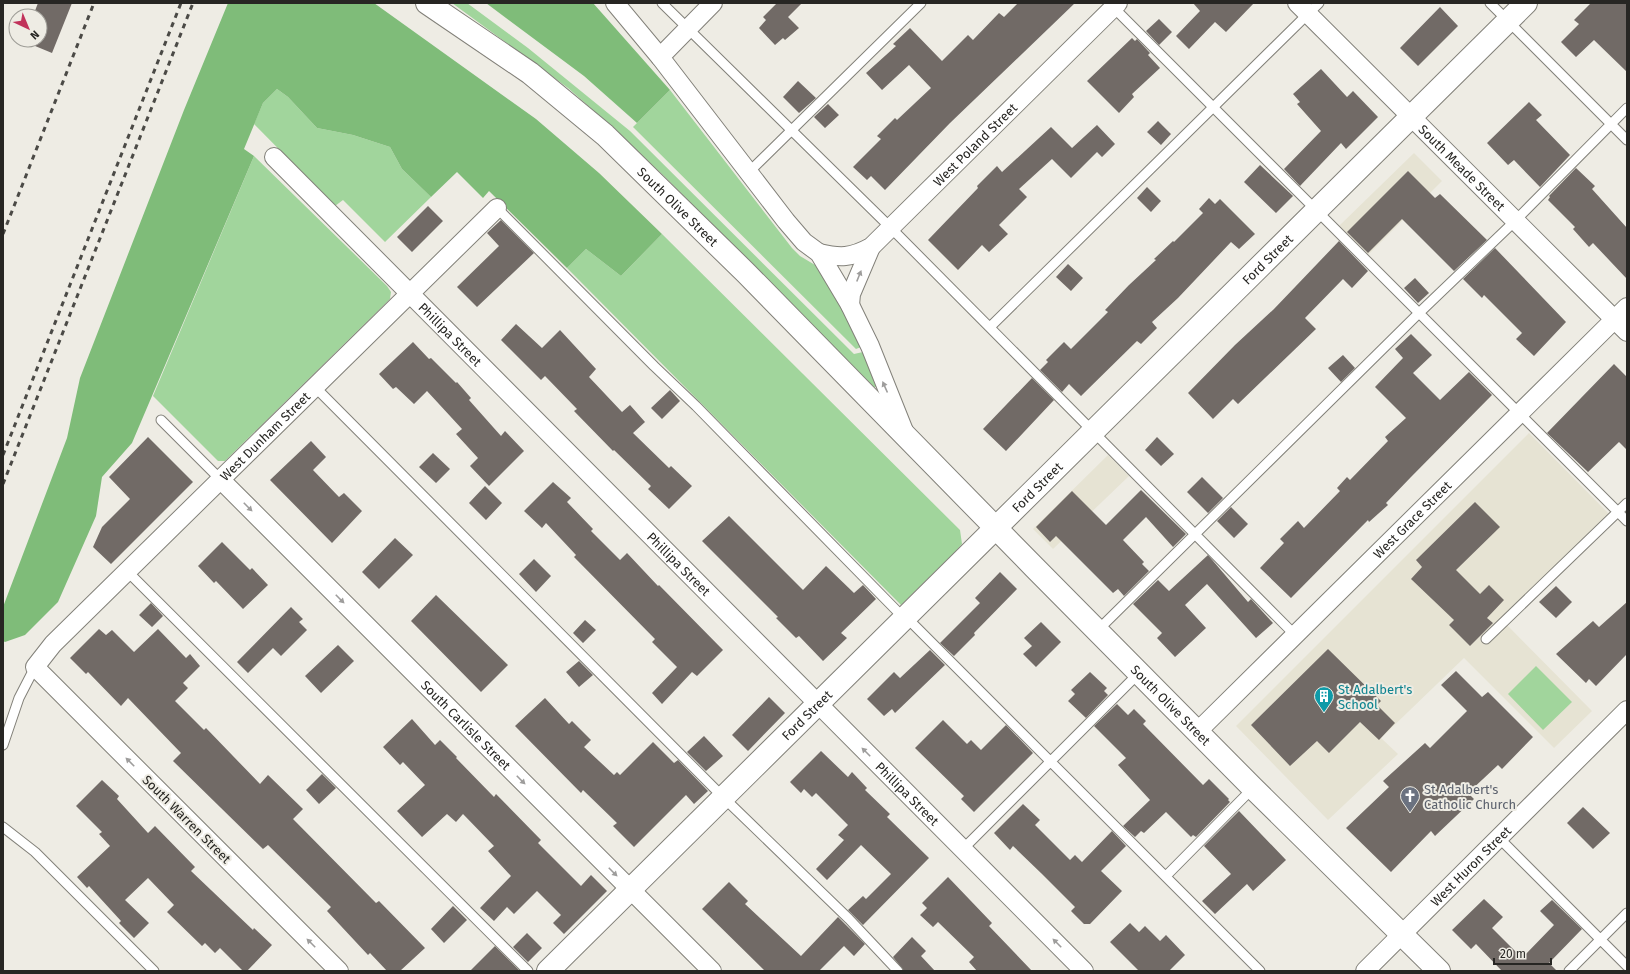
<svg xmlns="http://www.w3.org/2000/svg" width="1630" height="974" viewBox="0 0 1630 974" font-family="'Fira Sans',sans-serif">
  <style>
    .built { fill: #e6e3d3 }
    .green { fill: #a1d59c }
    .forest { fill: #7fbc79 }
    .building { fill: #716a66 }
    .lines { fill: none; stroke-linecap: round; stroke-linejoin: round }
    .lane-casing { stroke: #828079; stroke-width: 11 }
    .street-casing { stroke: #828079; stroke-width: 20 }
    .secondary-casing { stroke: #828079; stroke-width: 24 }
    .lane { stroke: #fff; stroke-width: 9 }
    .street { stroke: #fff; stroke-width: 18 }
    .secondary { stroke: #fff; stroke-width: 22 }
    .rail { stroke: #4b4a46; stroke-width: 3; stroke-dasharray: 5 5; stroke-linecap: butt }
    .oneway { fill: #9e9d9c }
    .labels { text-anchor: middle; stroke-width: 4; stroke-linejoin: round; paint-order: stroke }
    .street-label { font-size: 13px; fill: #272623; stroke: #eeece4 }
    .culture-label { font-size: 13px; fill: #0d838f; stroke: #eeece4; text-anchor: start }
    .worship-label { font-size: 13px; fill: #5b616d; stroke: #eeece4; text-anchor: start }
  </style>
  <rect width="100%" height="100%" fill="#eeece4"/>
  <path class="built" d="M 1414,153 L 1442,181 L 1368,255 L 1339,226 Z
    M 1529,433 L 1610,515 L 1501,619 L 1592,711 L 1554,748 L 1464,658 L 1381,738 L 1398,754 L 1328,820 L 1236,726 Z
    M 1108,455 L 1129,476 L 1053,549 L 1033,529 Z"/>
  <path class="green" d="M 452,3 L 467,3 L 528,48 L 630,131 L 854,354 L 863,352 L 876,387 L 874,387 L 665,177 L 611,126 L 568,88 Z
    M 277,89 L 288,97 L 317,128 L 353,135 L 390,147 L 402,169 L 431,197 L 385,242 L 343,200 L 335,206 L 254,124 L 263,103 Z
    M 670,90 L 792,248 L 800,256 L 815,265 L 840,304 L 861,347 L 856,349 L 633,127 Z
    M 254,156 L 387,286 L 391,292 L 390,299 L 225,461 L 218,461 L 153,396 Z
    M 662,234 L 960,530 L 962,544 L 955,552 L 901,605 L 567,268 L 586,249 L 621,276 Z
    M 1536,666 L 1572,702 L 1543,730 L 1508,694 Z"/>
  <path class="forest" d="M 228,3 L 374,3 L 536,119 L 599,173 L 662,234 L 621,276 L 586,249 L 567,268 L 489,191 L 483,198 L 457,172 L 431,197 L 402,169 L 390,147 L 353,135 L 317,128 L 288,97 L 277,89 L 263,103 L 244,149 L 254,156 L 132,443 L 102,477 L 96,516 L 58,602 L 25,635 L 5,642 L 3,641 L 3,607 L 67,438 L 80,378 L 184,110 Z
    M 486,3 L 593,3 L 670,90 L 637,123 L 584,76 Z"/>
  <path class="building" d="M 38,3 L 72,3 L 52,53 L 23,41 L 40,40 L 40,16 L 33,16 Z
    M 777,3 L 802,3 L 788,17 L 799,28 L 785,40 L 783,38 L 775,45 L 759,28 L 766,20 L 763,17 Z
    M 1018,3 L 1075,3 L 950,123 L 885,190 L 871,176 L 867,180 L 853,167 L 881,139 L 877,136 L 895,118 L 897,120 L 931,88 L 909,65 L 882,90 L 866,73 L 896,46 L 893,44 L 910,28 L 942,61 L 968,35 L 973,40 L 999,13 L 1004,17 Z
    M 1193,3 L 1254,3 L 1226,32 L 1215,22 L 1189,49 L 1176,36 L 1200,11 Z
    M 1591,3 L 1627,3 L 1627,72 L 1594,40 L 1576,57 L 1561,42 L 1579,24 L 1574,20 Z
    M 1440,7 L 1458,26 L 1418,66 L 1400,48 Z
    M 1159,19 L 1172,32 L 1159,45 L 1146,31 Z
    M 1132,38 L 1135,41 L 1137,39 L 1150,53 L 1148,55 L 1160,68 L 1132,94 L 1134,97 L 1119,113 L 1087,81 Z
    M 1321,69 L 1347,97 L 1353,91 L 1378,117 L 1346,149 L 1341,143 L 1300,186 L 1284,169 L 1321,131 L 1297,104 L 1300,102 L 1293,94 Z
    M 798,81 L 816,98 L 799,113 L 783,97 Z
    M 1529,102 L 1542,115 L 1536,120 L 1570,155 L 1540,187 L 1514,160 L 1508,165 L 1487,143 Z
    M 828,104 L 839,115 L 825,128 L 814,117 Z
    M 1158,121 L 1171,134 L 1161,145 L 1147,132 Z
    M 1097,125 L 1115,144 L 1102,157 L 1097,152 L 1071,178 L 1052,159 L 1019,189 L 1027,197 L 999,225 L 1008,234 L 989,252 L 982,245 L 958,270 L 928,240 L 978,188 L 977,186 L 997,166 L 1002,172 L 1051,127 L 1072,148 Z
    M 1260,165 L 1292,195 L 1293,196 L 1276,213 L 1244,182 Z
    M 1576,168 L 1595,186 L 1592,189 L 1627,228 L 1627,279 L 1593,243 L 1589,247 L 1573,229 L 1575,227 L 1548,200 L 1550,197 L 1549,196 Z
    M 1408,171 L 1435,198 L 1440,194 L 1487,240 L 1454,271 L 1402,219 L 1368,253 L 1347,232 Z
    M 1147,187 L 1161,201 L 1151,212 L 1137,198 Z
    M 1209,198 L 1215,204 L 1220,199 L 1255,234 L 1239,249 L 1231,242 L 1178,298 L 1152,322 L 1157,328 L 1141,344 L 1137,341 L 1081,396 L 1069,384 L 1062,392 L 1040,370 L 1048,362 L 1046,360 L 1064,342 L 1071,349 L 1108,312 L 1105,310 L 1129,285 L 1156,260 L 1154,259 L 1173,241 L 1174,242 L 1203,213 L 1199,209 Z
    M 428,206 L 443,221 L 412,252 L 397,237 Z
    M 501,220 L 534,253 L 477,307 L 457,287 L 499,246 L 487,233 Z
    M 1339,241 L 1368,271 L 1352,288 L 1343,279 L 1305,318 L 1316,329 L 1238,404 L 1233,399 L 1213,419 L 1188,393 L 1235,345 L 1274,309 Z
    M 1495,248 L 1566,322 L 1534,356 L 1516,339 L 1522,333 L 1484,295 L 1482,298 L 1463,279 Z
    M 1068,264 L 1083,278 L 1071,291 L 1056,277 Z
    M 1415,278 L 1429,293 L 1418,303 L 1404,288 Z
    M 516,324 L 542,348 L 560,330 L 596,369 L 589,377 L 622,412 L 630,405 L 645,422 L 633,433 L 669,468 L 671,466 L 692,486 L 669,509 L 648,489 L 651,486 L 614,450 L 613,451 L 574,411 L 577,409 L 545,376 L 541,380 L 501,340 Z
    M 1411,334 L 1432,355 L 1413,373 L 1440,400 L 1469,372 L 1492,395 L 1411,477 L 1386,503 L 1388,505 L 1369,522 L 1368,520 L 1291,598 L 1260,568 L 1284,543 L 1280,539 L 1298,521 L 1304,528 L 1340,491 L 1337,488 L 1347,477 L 1350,480 L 1388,441 L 1385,437 L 1406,418 L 1375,387 L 1403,358 L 1395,349 Z
    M 413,342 L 429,359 L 431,358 L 456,383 L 457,382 L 471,398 L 469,400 L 501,436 L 505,431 L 524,451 L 489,486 L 470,466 L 478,458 L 456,434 L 462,429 L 427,391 L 414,404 L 396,387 L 393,389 L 379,374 Z
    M 1343,355 L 1355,368 L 1341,382 L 1328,368 Z
    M 1614,364 L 1627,377 L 1627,450 L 1619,442 L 1588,472 L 1547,433 Z
    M 1032,378 L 1054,400 L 1006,451 L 983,429 Z
    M 670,390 L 680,401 L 662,419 L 651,408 Z
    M 148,437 L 193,482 L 111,564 L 93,547 L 102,527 L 130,499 L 109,477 Z
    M 1157,437 L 1174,454 L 1161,466 L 1145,450 Z
    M 311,441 L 326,457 L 313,470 L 339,497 L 344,493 L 362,511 L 332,543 L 270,480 Z
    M 433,453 L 450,469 L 436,483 L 419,467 Z
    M 1202,477 L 1223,498 L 1208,513 L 1187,492 Z
    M 553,482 L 571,498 L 567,502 L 593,529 L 591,531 L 620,560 L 627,553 L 658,586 L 659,585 L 723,650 L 697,676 L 692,672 L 662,704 L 652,693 L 677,667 L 652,642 L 655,639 L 574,557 L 576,555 L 546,523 L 542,528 L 524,511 Z
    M 485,486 L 502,503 L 486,520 L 469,503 Z
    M 1141,490 L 1186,534 L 1173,547 L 1146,517 L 1123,540 L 1144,562 L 1142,564 L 1149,571 L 1124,596 L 1118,589 L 1113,593 L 1056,536 L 1050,542 L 1036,527 L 1072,491 L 1106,525 Z
    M 1475,502 L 1500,527 L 1456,570 L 1480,594 L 1489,585 L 1504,600 L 1487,618 L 1493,623 L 1470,646 L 1449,625 L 1454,620 L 1411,579 L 1422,567 L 1416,560 Z
    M 1231,507 L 1248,524 L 1234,538 L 1217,521 Z
    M 729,516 L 803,590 L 826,566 L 854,593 L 863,585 L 876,599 L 841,633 L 847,638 L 823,661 L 799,636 L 796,638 L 776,618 L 778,617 L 702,541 Z
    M 395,538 L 413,555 L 379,589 L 362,572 Z
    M 222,542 L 250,570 L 252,568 L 268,585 L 243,609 L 216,581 L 214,583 L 198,566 Z
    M 1208,555 L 1248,602 L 1251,599 L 1273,623 L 1256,638 L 1207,584 L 1185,605 L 1206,628 L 1175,657 L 1157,638 L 1162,633 L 1133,604 L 1158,580 L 1169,591 Z
    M 534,559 L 551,576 L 536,592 L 519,574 Z
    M 1000,572 L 1017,589 L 974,633 L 975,635 L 954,656 L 940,643 L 980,603 L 975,598 Z
    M 1556,586 L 1572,602 L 1556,618 L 1539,602 Z
    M 436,595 L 508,665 L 481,692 L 411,621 Z
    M 1627,602 L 1627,654 L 1596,686 L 1589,679 L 1586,683 L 1556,654 L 1593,621 L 1599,627 Z
    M 151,603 L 163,616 L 152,627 L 139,615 Z
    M 291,607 L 303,619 L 299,622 L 307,630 L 281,656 L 273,648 L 248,673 L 237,662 Z
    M 585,620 L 596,630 L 583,643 L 573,633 Z
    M 1041,622 L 1061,642 L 1036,667 L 1023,654 L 1032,646 L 1024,638 Z
    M 99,629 L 106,635 L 112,630 L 134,652 L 158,629 L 186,658 L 190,654 L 200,666 L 183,683 L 188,688 L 175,701 L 204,730 L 206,728 L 260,784 L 268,775 L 303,809 L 293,819 L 376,903 L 379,901 L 425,948 L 400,971 L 387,971 L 370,953 L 368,955 L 327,911 L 331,907 L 268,845 L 263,849 L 173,761 L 181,753 L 128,698 L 121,706 L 88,672 L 86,674 L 70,658 Z
    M 338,645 L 354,661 L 321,693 L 305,676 Z
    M 1328,649 L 1381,701 L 1377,705 L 1395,723 L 1379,740 L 1360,722 L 1329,753 L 1317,741 L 1290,766 L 1251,725 Z
    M 930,650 L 945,665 L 895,713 L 892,709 L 884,716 L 867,699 L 894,672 L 900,678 Z
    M 579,661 L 593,675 L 579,687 L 566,672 Z
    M 1456,671 L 1482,697 L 1488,692 L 1533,737 L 1502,769 L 1498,765 L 1468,793 L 1474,799 L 1435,836 L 1431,831 L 1391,872 L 1346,828 L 1389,787 L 1383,781 L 1425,743 L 1430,748 L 1467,711 L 1441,685 Z
    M 1090,672 L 1107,688 L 1104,691 L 1108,695 L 1086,718 L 1068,701 L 1075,694 L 1071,690 Z
    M 769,697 L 785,713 L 748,751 L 732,735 Z
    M 545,698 L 569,724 L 572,721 L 591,740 L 584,747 L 614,775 L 617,772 L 620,775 L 653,742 L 674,763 L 678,760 L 708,791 L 694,804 L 686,795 L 634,847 L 613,826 L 617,823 L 583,790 L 581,793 L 515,726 Z
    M 1117,704 L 1128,715 L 1134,709 L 1146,721 L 1143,724 L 1203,785 L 1209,779 L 1229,799 L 1228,800 L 1230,802 L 1196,837 L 1193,835 L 1191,837 L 1166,812 L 1144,833 L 1141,831 L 1135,837 L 1123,826 L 1150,800 L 1118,765 L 1126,758 L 1094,726 Z
    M 412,719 L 435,745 L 440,740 L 457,757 L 456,758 L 494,797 L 496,794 L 541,840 L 538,843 L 581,886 L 591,875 L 607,891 L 564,934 L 553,923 L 561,915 L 537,891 L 514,914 L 507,907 L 494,921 L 480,908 L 511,876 L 488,851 L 494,846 L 463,814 L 456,822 L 447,814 L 422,837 L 397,811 L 425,785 L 403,762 L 400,765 L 383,747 Z
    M 943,720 L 967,744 L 971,740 L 981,750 L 1006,725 L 1033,753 L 974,812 L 961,799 L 964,796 L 915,748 Z
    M 704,736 L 723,756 L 706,771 L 687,752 Z
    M 821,751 L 848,777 L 852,772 L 867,788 L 865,790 L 890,814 L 887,817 L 929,858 L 863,925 L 848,910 L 863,896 L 866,899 L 891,874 L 861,845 L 827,880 L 816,869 L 844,840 L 838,835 L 848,825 L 816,793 L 812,797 L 804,789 L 801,793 L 790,782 Z
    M 322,774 L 336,788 L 319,804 L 306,790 Z
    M 102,780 L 119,796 L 117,799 L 148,833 L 155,826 L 195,867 L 191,871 L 253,930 L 254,928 L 272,945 L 247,971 L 243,971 L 220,948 L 215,953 L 205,943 L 202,946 L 167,912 L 174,905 L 148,878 L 125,900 L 149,923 L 134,938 L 119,923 L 121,921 L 89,886 L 87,888 L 77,877 L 110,846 L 99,834 L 102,832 L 76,806 Z
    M 1023,804 L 1040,820 L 1035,825 L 1070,860 L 1075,855 L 1082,862 L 1112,831 L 1126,846 L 1101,871 L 1122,891 L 1090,924 L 1084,924 L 1071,911 L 1075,907 L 1042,874 L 1013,846 L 1010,850 L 994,833 Z
    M 1583,807 L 1610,833 L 1593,849 L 1567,823 Z
    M 1239,811 L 1286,860 L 1253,891 L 1247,884 L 1215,914 L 1202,901 L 1231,874 L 1204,846 Z
    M 948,877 L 992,923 L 989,926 L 1032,971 L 977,971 L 969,962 L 974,957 L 938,922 L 933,927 L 920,915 L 927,908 L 922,903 Z
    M 729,882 L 748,901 L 745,904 L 801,956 L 838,917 L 865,944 L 854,956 L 844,946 L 819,971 L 765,971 L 702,909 Z
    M 1484,899 L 1503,917 L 1492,928 L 1522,958 L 1554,925 L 1540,911 L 1552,900 L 1582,929 L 1549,963 L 1557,971 L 1502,971 L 1476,944 L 1471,949 L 1452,930 Z
    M 453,906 L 467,920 L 444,943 L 431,929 Z
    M 1130,923 L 1139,932 L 1145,926 L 1160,941 L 1166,935 L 1185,955 L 1169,971 L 1139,971 L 1110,942 Z
    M 527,933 L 542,948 L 528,962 L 513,947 Z
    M 912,937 L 926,951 L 921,956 L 935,971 L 904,971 L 893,957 Z
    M 495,946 L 520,971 L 470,971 Z"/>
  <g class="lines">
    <defs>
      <path id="lane" d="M 662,3 L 891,228 L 1295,635
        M 1490,3 L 1627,140
        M 1111,5 L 1627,521
        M 749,172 L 921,3
        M 497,208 L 654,366 L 696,406 L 898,612 L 913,624 L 1260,971
        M 990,327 L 1319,3
        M 315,387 L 724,798 L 849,919 L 898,971
        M 161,420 L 220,479
        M 127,571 L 528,971
        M 1097,631 L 1419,313 L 1515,221 L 1627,108
        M 1486,639 L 1627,503
        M 3,745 L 19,698 L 35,667
        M 3,827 L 35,852 L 154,971
        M 1499,838 L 1627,966
        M 963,849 L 1139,673
        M 1166,876 L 1253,788
        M 1569,971 L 1627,913"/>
      <g id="street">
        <path d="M 615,3 L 660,57 L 786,221 L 804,242 L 819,253 L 850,305 L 870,346 L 904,431"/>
        <path id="s1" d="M 1297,3 L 1627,332"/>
        <path d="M 660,57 L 713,3"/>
        <path id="s2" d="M 274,157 L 1084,971"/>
        <path id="s3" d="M 819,253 C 840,258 851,258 871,247 L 1118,3"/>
        <path d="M 850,305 L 851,294 L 871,247"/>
        <path id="s4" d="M 220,479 L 712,971"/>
        <path id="s5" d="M 1198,731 L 1627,307"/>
        <path id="s6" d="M 339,971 L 35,667 L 53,644 L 497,208"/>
        <path id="s7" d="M 1365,971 L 1627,710"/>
      </g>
      <g id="secondary">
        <path id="s8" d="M 427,3 L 530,73 L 605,135 L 746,273 L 1035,568 L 1253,788 L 1439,971"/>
        <path id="s9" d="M 548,971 L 1526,3"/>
      </g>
    </defs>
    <use href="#lane" class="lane-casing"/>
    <use href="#street" class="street-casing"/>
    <use href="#secondary" class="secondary-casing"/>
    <use href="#lane" class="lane"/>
    <use href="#street" class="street"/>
    <use href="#secondary" class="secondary"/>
    <path class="rail" d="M 3,234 L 94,3
      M 3,455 L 181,3
      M 3,484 L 193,3"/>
  </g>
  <defs><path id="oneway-solid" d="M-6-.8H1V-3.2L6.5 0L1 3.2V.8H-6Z"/></defs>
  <g class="oneway">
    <use href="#oneway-solid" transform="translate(859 276) rotate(-68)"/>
    <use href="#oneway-solid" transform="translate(885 387) rotate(-114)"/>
    <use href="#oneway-solid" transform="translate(248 507) rotate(45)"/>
    <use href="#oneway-solid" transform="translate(340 599) rotate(45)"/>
    <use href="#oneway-solid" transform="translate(866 752) rotate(-135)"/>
    <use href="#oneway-solid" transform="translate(130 762) rotate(-135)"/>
    <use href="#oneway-solid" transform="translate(521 780) rotate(45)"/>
    <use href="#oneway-solid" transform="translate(613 872) rotate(45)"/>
    <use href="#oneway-solid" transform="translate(311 943) rotate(-135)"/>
    <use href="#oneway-solid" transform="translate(1057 943) rotate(-135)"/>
  </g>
  <defs>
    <symbol id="building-pin" viewBox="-11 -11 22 30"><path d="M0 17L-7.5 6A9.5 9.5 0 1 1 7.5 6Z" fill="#0f9aa8" stroke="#eeece4"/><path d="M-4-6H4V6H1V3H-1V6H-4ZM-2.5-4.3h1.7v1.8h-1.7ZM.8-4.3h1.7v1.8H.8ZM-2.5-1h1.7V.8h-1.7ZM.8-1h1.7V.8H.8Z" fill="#fff"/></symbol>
    <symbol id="church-pin" viewBox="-11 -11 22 30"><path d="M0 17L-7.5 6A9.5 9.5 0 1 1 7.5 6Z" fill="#6b7280" stroke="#eeece4"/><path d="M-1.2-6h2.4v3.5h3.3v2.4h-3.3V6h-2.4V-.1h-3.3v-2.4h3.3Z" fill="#fff"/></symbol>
  </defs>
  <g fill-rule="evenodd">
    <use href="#building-pin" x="1313" y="685" width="22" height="30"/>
    <use href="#church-pin" x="1399" y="785" width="22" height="30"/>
  </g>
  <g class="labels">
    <g class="street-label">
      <text dy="5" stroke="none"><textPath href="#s3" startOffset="200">West Poland Street</textPath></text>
      <text dy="5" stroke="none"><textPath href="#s1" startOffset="233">South Meade Street</textPath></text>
      <text dy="5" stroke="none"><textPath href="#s8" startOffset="324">South Olive Street</textPath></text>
      <text dy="5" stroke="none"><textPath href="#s9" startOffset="1012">Ford Street</textPath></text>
      <text dy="5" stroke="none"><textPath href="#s2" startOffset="250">Phillipa Street</textPath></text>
      <text dy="5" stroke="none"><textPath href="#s6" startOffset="756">West Dunham Street</textPath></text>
      <text dy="5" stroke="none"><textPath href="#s9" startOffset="688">Ford Street</textPath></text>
      <text dy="5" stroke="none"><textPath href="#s5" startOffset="301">West Grace Street</textPath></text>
      <text dy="5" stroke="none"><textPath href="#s2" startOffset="574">Phillipa Street</textPath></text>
      <text dy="5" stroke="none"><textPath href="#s8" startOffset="1025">South Olive Street</textPath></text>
      <text dy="5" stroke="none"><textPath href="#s9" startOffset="364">Ford Street</textPath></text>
      <text dy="5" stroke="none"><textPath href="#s4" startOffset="348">South Carlisle Street</textPath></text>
      <text dy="5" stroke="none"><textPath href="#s2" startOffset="898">Phillipa Street</textPath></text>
      <text transform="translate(187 819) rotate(45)" y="5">South Warren Street</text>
      <text dy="5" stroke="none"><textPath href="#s7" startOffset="149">West Huron Street</textPath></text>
    </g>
    <g class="culture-label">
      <text x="1338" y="694">St Adalbert's<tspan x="1338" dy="15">School</tspan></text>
    </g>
    <g class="worship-label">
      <text x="1424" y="794">St Adalbert's<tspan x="1424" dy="15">Catholic Church</tspan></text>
    </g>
  </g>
  <rect width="1630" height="974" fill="none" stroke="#272623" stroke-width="8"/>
  <g transform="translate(28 28) rotate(136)"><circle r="19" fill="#eeece4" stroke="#9e9d97"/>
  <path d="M0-3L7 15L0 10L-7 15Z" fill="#c1325a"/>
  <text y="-6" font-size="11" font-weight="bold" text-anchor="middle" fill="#272623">N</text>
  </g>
  <path d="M1494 958v6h57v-6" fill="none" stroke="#272623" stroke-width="2"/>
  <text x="1500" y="958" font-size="12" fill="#272623" stroke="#eeece4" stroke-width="3" paint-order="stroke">20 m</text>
</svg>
